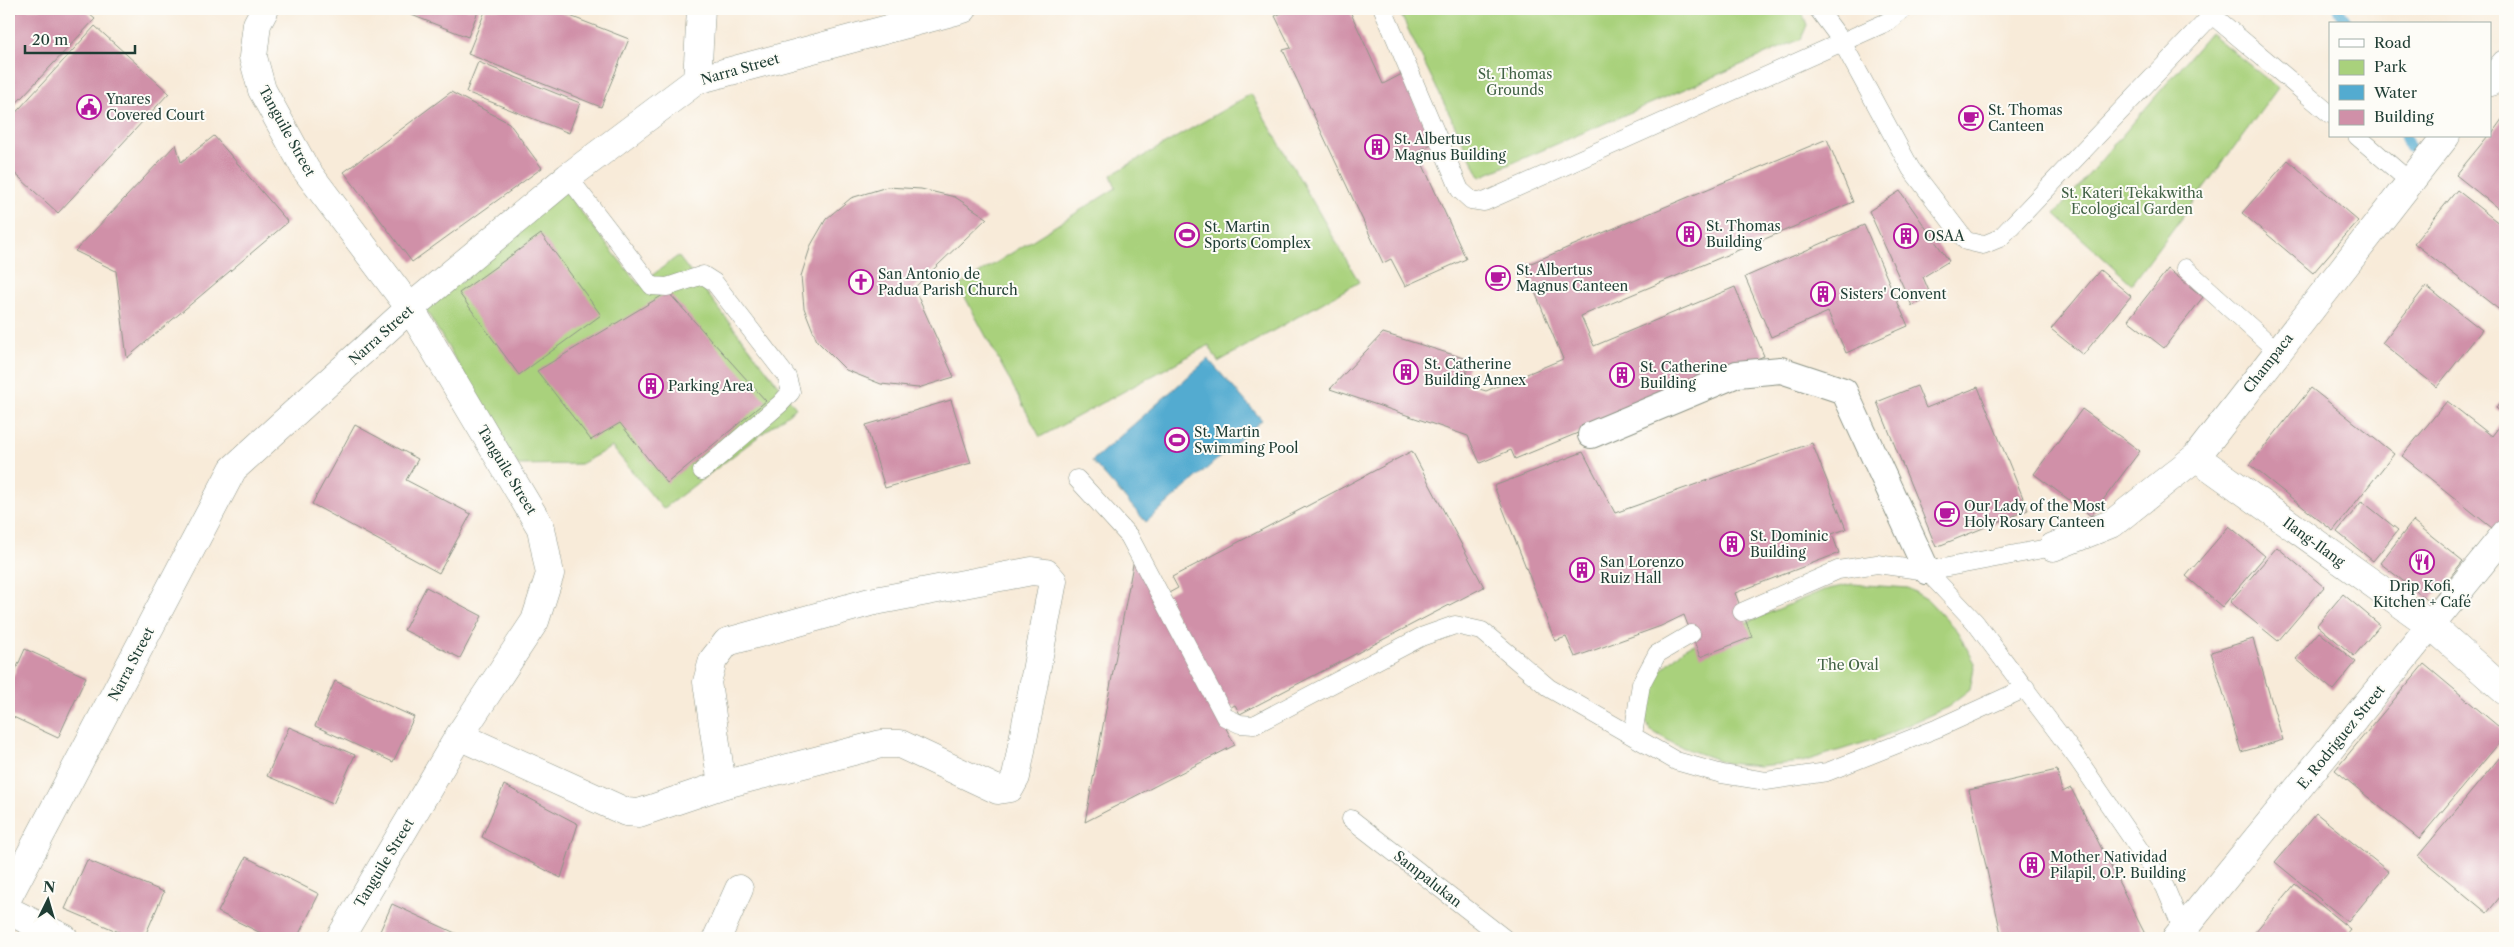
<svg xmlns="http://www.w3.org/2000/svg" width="2514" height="947" viewBox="0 0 2514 947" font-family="'Libre Caslon Text',serif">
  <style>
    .green { fill: #a9d17c; stroke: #648758 }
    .water { fill: #53abd0; stroke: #397482 }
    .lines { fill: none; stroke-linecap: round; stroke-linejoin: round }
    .stream { stroke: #53abd0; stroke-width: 11 }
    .building { fill: #d090a8 }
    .service-casing { stroke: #8c9486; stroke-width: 19 }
    .pedestrian-casing { stroke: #8c9486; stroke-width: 28 }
    .minor-casing { stroke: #8c9486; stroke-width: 29 }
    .tertiary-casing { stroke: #8c9486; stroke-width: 29 }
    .service { stroke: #fff; stroke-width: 18 }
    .pedestrian { stroke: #fff; stroke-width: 26 }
    .minor { stroke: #fff; stroke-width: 28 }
    .tertiary { stroke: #fff; stroke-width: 28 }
    .labels { text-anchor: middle; stroke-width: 4; stroke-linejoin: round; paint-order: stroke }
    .street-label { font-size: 14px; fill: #1f3d34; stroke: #fdfcf7 }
    .park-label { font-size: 14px; fill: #426246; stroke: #fdfcf7 }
    .poi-label { font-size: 14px; fill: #1f3d34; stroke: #fdfcf7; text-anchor: start }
  </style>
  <rect width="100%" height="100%" fill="#fdfcf7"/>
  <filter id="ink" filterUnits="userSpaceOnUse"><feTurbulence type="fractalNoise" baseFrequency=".02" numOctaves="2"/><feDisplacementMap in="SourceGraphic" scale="10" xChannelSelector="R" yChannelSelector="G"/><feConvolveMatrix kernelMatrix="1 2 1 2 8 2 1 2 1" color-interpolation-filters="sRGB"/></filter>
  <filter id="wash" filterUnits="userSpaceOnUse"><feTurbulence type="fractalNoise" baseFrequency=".0096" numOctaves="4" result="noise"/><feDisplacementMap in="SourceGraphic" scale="20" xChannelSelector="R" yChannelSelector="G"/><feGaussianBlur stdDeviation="1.12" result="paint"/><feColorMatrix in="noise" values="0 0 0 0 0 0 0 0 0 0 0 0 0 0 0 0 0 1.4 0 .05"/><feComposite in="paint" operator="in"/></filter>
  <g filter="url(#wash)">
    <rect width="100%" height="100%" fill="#f8ebd9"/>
    <path class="green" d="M 1398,9 L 1801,9 L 1807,25 L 1801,39 L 1480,177 Z
      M 2210,33 L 2278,88 L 2132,284 L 2055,214 Z
      M 1251,94 L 1359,282 L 1218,362 L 1209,345 L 1040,437 L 959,286 L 1116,188 L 1111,175 Z
      M 563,189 L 639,285 L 678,256 L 796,408 L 663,509 L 612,447 L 580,464 L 518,465 L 420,300 Z
      M 1852,584 L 1908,588 L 1928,600 L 1957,631 L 1975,663 L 1970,690 L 1948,707 L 1879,738 L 1802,762 L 1759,766 L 1726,763 L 1676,745 L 1650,730 L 1645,719 L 1654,677 L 1685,648 L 1824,590 Z"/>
    <path class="water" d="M 1208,359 L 1262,420 L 1146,522 L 1092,461 Z"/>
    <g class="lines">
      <path class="stream" d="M 2338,9 L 2348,24
        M 2405,136 L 2409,147"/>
    </g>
    <g id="blocks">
      <path class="building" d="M 19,9 L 83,9 L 95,19 L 9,111 L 9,20 Z
        M 396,9 L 479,9 L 468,37 Z
        M 486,9 L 552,9 L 629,39 L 601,107 L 468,54 Z
        M 1291,9 L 1349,9 L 1383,84 L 1402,74 L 1433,143 L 1417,152 L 1466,259 L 1405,286 L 1391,259 L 1383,263 L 1283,50 L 1291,48 L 1275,16 Z
        M 95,26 L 169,93 L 58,213 L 9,168 L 9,120 Z
        M 478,62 L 580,103 L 569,133 L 466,92 Z
        M 451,92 L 509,123 L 542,168 L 412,262 L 344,172 Z
        M 2505,115 L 2505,214 L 2456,175 L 2488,136 L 2490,136 Z
        M 214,136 L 288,222 L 127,358 L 116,271 L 75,251 L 176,144 L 181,162 Z
        M 1827,139 L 1853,202 L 1581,316 L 1594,346 L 1735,287 L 1764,356 L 1515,459 L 1511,450 L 1480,463 L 1468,436 L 1330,389 L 1383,333 L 1470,360 L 1463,384 L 1486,391 L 1563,359 L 1524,266 Z
        M 2288,160 L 2358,221 L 2313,273 L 2242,213 Z
        M 887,187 L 921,189 L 955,197 L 987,218 L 914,288 L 954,377 L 918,388 L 881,384 L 846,370 L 817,341 L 804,308 L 801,276 L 811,245 L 826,219 L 851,198 Z
        M 2457,190 L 2505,228 L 2505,308 L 2502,312 L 2414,243 Z
        M 1900,191 L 1949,261 L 1923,277 L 1931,296 L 1912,306 L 1869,211 Z
        M 1864,225 L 1908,326 L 1846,353 L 1828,312 L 1771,337 L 1745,277 Z
        M 541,234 L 601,315 L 519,375 L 459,293 Z
        M 2168,269 L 2203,297 L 2164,348 L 2128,320 Z
        M 2100,270 L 2131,296 L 2083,355 L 2051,329 Z
        M 2426,286 L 2482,330 L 2437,387 L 2382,343 Z
        M 668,292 L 766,401 L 667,483 L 620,423 L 591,440 L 537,371 Z
        M 1917,386 L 1926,408 L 1978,387 L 2028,510 L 1936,547 L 1877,402 Z
        M 2311,388 L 2394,454 L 2333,531 L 2250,465 Z
        M 2505,396 L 2505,415 L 2496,408 Z
        M 951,400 L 971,463 L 885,488 L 866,425 Z
        M 2447,401 L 2492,436 L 2505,419 L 2505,522 L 2497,532 L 2402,456 Z
        M 2082,409 L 2140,451 L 2091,516 L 2034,474 Z
        M 355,425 L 418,459 L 406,480 L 471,514 L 439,573 L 312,504 Z
        M 1812,443 L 1846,529 L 1832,534 L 1839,553 L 1735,593 L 1752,637 L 1700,657 L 1684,615 L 1661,626 L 1575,657 L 1566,637 L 1555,641 L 1494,486 L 1583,452 L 1615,513 Z
        M 1412,451 L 1484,587 L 1240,714 L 1235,705 L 1225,710 L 1165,595 L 1178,588 L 1172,577 Z
        M 2362,501 L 2398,530 L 2373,561 L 2337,532 Z
        M 2413,521 L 2463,561 L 2430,602 L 2380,563 Z
        M 2229,526 L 2265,556 L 2222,607 L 2186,576 Z
        M 2277,547 L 2324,587 L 2278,641 L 2230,602 Z
        M 1134,559 L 1235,745 L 1085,822 Z
        M 426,587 L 482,616 L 460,658 L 404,630 Z
        M 2343,594 L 2380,625 L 2354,656 L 2317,625 Z
        M 2319,632 L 2356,662 L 2333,690 L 2296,659 Z
        M 2253,639 L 2283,740 L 2241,752 L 2211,652 Z
        M 25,649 L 86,677 L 58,738 L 9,715 L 9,685 Z
        M 2424,664 L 2505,732 L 2505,736 L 2419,839 L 2335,770 Z
        M 335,681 L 414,717 L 393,762 L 315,726 Z
        M 289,727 L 355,755 L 333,804 L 267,776 Z
        M 2505,751 L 2505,891 L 2487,913 L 2418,856 Z
        M 2057,770 L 2062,792 L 2071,788 L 2147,938 L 2002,938 L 1969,790 Z
        M 504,785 L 578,824 L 561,878 L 482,837 Z
        M 2316,813 L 2389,872 L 2348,922 L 2275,862 Z
        M 246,857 L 319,894 L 297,938 L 271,938 L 218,912 Z
        M 87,860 L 164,892 L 144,938 L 133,938 L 65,909 Z
        M 2295,884 L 2350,929 L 2343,938 L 2250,938 Z
        M 392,904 L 466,938 L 377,938 Z"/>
    </g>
  </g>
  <g filter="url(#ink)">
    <use href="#blocks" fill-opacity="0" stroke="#8c9486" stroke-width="1"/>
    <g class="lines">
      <defs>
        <path id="service" d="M 1383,9 L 1460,190 L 1471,200 L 1484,202 L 1887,22 L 1903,9
          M 1818,9 L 1841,40 L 1911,169 L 1966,241 L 1983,245 L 2000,238 L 2211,16
          M 2205,9 L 2330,114
          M 2357,136 L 2409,181
          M 568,177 L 652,286 L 667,287 L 703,275 L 714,282 L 787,377 L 791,392 L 780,404 L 702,471
          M 2185,268 L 2277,351
          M 1077,479 L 1129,536 L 1225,717 L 1240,724 L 1254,725 L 1421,637 L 1455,625 L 1482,631 L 1549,688 L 1676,761 L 1722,774 L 1766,781 L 1827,772 L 1938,728 L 2026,688
          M 1927,571 L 2053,547
          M 1742,612 L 1838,570 L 1877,564 L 1927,571 L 1975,622 L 2077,758 L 2165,887 L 2183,930
          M 1633,735 L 1641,684 L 1657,654 L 1691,634
          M 1351,819 L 1504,938"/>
        <path id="pedestrian" d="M 1591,435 L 1737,374 L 1781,370 L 1844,391 L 1927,571"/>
        <path id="minor" d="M 265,9 L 257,24 L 253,57 L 262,90 L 306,170 L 410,308 L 541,528 L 550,574 L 535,621 L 459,736 L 340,938
          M 697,80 L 701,9
          M 2490,82 L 2505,64
          M 2196,457 L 2432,626 L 2505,691
          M 2053,547 L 2113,523 L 2196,457 L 2446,136
          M 459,736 L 626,812 L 639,813 L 722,785 L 881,744 L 900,744 L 998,790 L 1010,788 L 1016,777 L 1053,581 L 1046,573 L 1032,571 L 870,602 L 727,642 L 713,660 L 707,682 L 722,785
          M 9,895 L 233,469 L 410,308 L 568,177 L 697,80 L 963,9
          M 9,911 L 64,938
          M 717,938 L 739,889"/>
        <path id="tertiary" d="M 2176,938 L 2505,534"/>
      </defs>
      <use href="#service" class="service-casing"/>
      <use href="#pedestrian" class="pedestrian-casing"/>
      <use href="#minor" class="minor-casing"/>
      <use href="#tertiary" class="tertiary-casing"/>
      <use href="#service" class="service"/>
      <use href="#pedestrian" class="pedestrian"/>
      <use href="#minor" class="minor"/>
      <use href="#tertiary" class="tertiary"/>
    </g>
  </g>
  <defs>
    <symbol id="civic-ring" viewBox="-11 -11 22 22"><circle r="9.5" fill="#fdfcf7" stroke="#b5179e" stroke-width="1.5"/><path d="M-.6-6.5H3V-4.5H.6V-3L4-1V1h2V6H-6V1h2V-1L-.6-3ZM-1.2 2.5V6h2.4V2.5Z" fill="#b5179e"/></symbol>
    <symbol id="cafe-ring" viewBox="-11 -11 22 22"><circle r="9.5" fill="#fdfcf7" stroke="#b5179e" stroke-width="1.5"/><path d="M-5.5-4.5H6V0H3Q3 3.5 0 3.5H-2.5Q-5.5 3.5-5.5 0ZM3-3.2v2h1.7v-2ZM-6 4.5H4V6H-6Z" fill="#b5179e"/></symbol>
    <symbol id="building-ring" viewBox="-11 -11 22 22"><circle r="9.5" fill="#fdfcf7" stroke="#b5179e" stroke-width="1.5"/><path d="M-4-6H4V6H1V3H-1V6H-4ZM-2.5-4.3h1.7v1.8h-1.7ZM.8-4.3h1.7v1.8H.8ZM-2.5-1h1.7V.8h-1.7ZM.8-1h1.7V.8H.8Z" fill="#b5179e"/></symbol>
    <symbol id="stadium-ring" viewBox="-11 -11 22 22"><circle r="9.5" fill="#fdfcf7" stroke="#b5179e" stroke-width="1.5"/><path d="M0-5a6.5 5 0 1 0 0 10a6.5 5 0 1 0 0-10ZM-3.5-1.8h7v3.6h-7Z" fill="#b5179e"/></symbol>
    <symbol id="church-ring" viewBox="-11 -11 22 22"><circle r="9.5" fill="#fdfcf7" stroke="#b5179e" stroke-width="1.5"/><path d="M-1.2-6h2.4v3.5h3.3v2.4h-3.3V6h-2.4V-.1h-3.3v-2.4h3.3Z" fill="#b5179e"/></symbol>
    <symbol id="restaurant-ring" viewBox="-11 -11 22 22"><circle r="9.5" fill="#fdfcf7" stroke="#b5179e" stroke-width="1.5"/><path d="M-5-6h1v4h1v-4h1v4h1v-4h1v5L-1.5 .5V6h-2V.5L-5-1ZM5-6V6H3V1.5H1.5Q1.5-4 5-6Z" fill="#b5179e"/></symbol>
  </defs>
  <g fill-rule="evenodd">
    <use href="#civic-ring" x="75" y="93" width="28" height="28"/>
    <use href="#cafe-ring" x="1957" y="104" width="28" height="28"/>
    <use href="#building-ring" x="1363" y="133" width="28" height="28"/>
    <use href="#building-ring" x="1675" y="220" width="28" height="28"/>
    <use href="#stadium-ring" x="1173" y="221" width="28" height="28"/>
    <use href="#building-ring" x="1892" y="222" width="28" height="28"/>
    <use href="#cafe-ring" x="1484" y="264" width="28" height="28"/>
    <use href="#church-ring" x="847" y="268" width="28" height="28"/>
    <use href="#building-ring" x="1809" y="280" width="28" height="28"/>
    <use href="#building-ring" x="1392" y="358" width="28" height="28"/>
    <use href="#building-ring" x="1608" y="361" width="28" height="28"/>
    <use href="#building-ring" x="637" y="372" width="28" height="28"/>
    <use href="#stadium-ring" x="1163" y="426" width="28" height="28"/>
    <use href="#cafe-ring" x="1933" y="500" width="28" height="28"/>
    <use href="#building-ring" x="1718" y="530" width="28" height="28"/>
    <use href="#restaurant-ring" x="2408" y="548" width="28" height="28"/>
    <use href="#building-ring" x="1568" y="556" width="28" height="28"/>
    <use href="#building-ring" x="2018" y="851" width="28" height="28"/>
  </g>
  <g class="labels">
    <g class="street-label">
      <text transform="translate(740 69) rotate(-16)" y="5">Narra Street</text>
      <text transform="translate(287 131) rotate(61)" y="5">Tanguile Street</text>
      <text transform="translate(381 335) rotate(-42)" y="5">Narra Street</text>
      <text transform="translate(2268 363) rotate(-52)" y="5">Champaca</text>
      <text transform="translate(507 470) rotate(59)" y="5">Tanguile Street</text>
      <text transform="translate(2314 542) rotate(36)" y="5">Ilang-Ilang</text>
      <text transform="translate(131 664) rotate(-62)" y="5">Narra Street</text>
      <text transform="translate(2341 737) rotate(-51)" y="5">E. Rodriguez Street</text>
      <text transform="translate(384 863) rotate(-59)" y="5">Tanguile Street</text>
      <text transform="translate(1428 879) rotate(38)" y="5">Sampalukan</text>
    </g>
    <g class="park-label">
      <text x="1515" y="79">St. Thomas<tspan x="1515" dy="16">Grounds</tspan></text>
      <text x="2132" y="198">St. Kateri Tekakwitha<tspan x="2132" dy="16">Ecological Garden</tspan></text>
      <text x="1848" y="670">The Oval</text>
    </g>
    <g class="poi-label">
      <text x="106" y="104">Ynares<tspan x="106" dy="16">Covered Court</tspan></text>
      <text x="1988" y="115">St. Thomas<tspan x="1988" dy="16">Canteen</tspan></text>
      <text x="1394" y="144">St. Albertus<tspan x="1394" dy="16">Magnus Building</tspan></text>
      <text x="1706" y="231">St. Thomas<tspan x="1706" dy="16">Building</tspan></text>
      <text x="1204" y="232">St. Martin<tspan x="1204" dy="16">Sports Complex</tspan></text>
      <text x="1924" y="241">OSAA</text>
      <text x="1516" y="275">St. Albertus<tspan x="1516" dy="16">Magnus Canteen</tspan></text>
      <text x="878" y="279">San Antonio de<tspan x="878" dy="16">Padua Parish Church</tspan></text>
      <text x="1840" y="299">Sisters' Convent</text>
      <text x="1424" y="369">St. Catherine<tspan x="1424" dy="16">Building Annex</tspan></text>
      <text x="1640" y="372">St. Catherine<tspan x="1640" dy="16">Building</tspan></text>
      <text x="668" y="391">Parking Area</text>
      <text x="1194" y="437">St. Martin<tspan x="1194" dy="16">Swimming Pool</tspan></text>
      <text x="1964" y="511">Our Lady of the Most<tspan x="1964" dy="16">Holy Rosary Canteen</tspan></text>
      <text x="1750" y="541">St. Dominic<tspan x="1750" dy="16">Building</tspan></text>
      <text x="1600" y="567">San Lorenzo<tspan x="1600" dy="16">Ruiz Hall</tspan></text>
      <text x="2422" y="591" text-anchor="middle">Drip Kofi,<tspan x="2422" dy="16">Kitchen + Café</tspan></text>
      <text x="2050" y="862">Mother Natividad<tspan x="2050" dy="16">Pilapil, O.P. Building</tspan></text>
    </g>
  </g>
  <rect width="2514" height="947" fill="none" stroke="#fdfcf7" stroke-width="30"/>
  <rect x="2329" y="22" width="162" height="115" fill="#fdfcf7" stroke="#a4b0a9"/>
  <rect x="2339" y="39" width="25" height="8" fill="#ffffff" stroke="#a4b0a9"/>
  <text x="2374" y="48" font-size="15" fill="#1f3d34">Road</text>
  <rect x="2339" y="60" width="25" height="15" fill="#a9d17c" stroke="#a4b0a9"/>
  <text x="2374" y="72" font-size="15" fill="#1f3d34">Park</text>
  <rect x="2339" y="85" width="25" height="15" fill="#53abd0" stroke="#a4b0a9"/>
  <text x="2374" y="98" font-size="15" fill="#1f3d34">Water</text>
  <rect x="2339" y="110" width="25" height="15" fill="#d090a8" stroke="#a4b0a9"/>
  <text x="2374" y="122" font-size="15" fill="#1f3d34">Building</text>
  <g transform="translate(48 900) rotate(5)" stroke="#fdfcf7" stroke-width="4" paint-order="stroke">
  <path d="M0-4L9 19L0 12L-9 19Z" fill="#1f3d34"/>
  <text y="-8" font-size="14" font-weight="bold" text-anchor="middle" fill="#1f3d34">N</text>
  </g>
  <path d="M25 45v8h110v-8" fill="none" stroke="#1f3d34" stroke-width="2.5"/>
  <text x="32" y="45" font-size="15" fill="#1f3d34" stroke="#fdfcf7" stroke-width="4" paint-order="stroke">20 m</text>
</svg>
